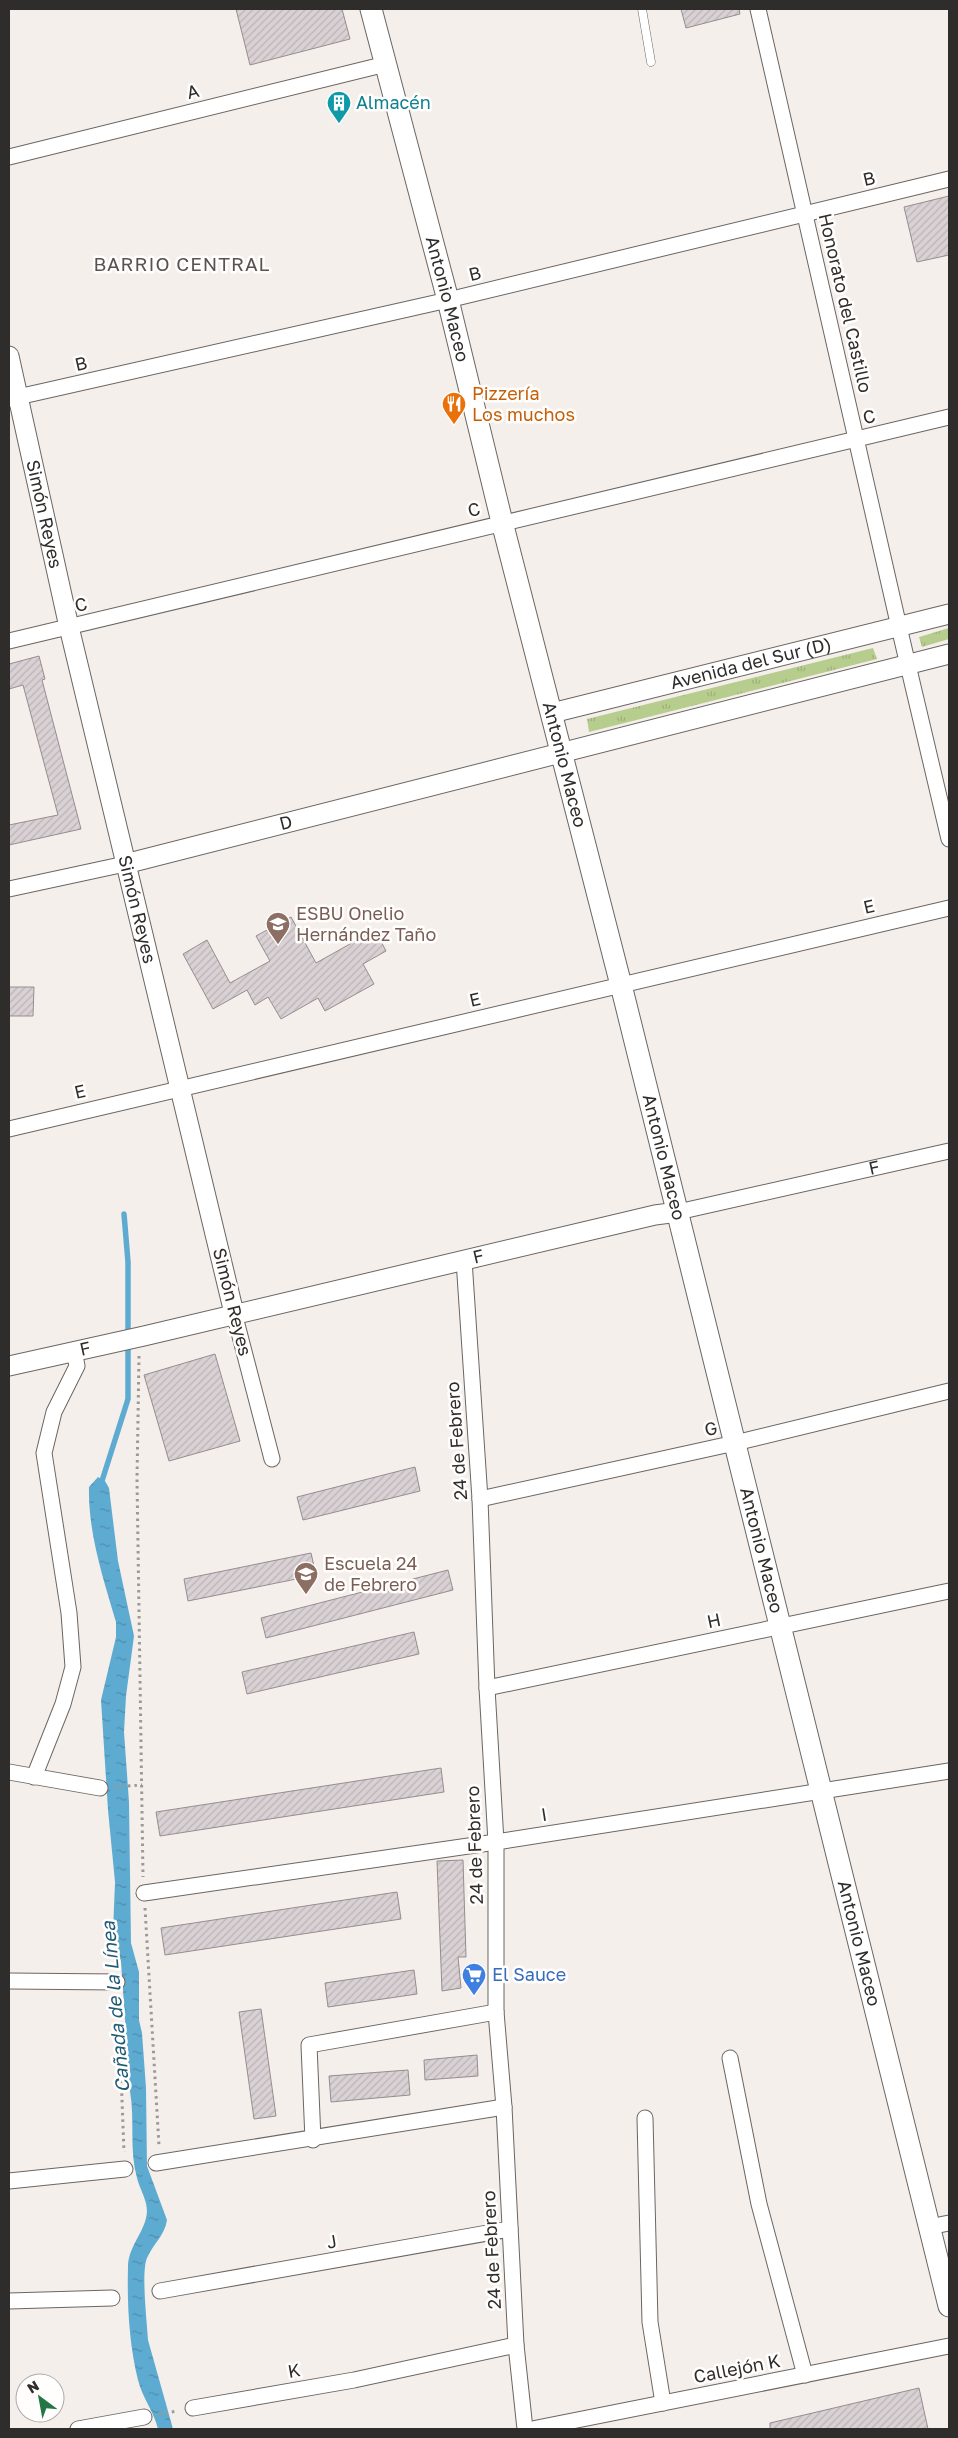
<svg xmlns="http://www.w3.org/2000/svg" width="958" height="2438" viewBox="0 0 958 2438" font-family="'Golos Text',sans-serif">
  <style>
    .grass { fill: url(#grass-tufts) }
    .water { fill: url(#water-ripples) }
    .lines { fill: none; stroke-linecap: round; stroke-linejoin: round }
    .stream { stroke: #5eabd2; stroke-width: 5.5 }
    .building { fill: url(#building-hatch); stroke: #958e91 }
    .service-casing { stroke: #6b6662; stroke-width: 9 }
    .minor-casing { stroke: #6b6662; stroke-width: 17 }
    .tertiary-casing { stroke: #6b6662; stroke-width: 21 }
    .secondary-casing { stroke: #6b6662; stroke-width: 23 }
    .path { stroke: #9c9895; stroke-width: 3; stroke-dasharray: 2.5 4; stroke-linecap: butt }
    .service { stroke: #fff; stroke-width: 8 }
    .minor { stroke: #fff; stroke-width: 15 }
    .tertiary { stroke: #fff; stroke-width: 19 }
    .secondary { stroke: #fff; stroke-width: 21 }
    .labels { text-anchor: middle; stroke-width: 5; stroke-linejoin: round; paint-order: stroke }
    .street-label { font-size: 18px; fill: #2f2d2b; stroke: #fffefd }
    .culture-label { font-size: 18px; fill: #0d838f; stroke: #fffefd; text-anchor: start }
    .food-label { font-size: 18px; fill: #c56008; stroke: #fffefd; text-anchor: start }
    .education-label { font-size: 18px; fill: #785e54; stroke: #fffefd; text-anchor: start }
    .shop-label { font-size: 18px; fill: #366cbe; stroke: #fffefd; text-anchor: start }
    .neighbourhood-label { font-size: 19px; letter-spacing: 1px; fill: #58534f; stroke: #fffefd }
    .water-label { font-size: 19px; font-style: italic; fill: #1f5b77; stroke: #fffefd }
  </style>
  <defs>
    <pattern id="grass-tufts" width="24" height="20" patternUnits="userSpaceOnUse" patternTransform="scale(1.25)"><rect width="24" height="20" fill="#b7cd8d"/><path d="M3 7l-1-3M5 7V3M7 7l1-3M15 17l-1-3M17 17v-4M19 17l1-3" fill="none" stroke="#9eb07a"/></pattern>
    <pattern id="water-ripples" width="26" height="14" patternUnits="userSpaceOnUse" patternTransform="scale(1.25)"><rect width="26" height="14" fill="#5eabd2"/><path d="M2 4q2-2 4 0t4 0M15 11q2-2 4 0t4 0" fill="none" stroke="#4e8cab"/></pattern>
    <pattern id="building-hatch" width="6" height="6" patternUnits="userSpaceOnUse" patternTransform="scale(1.25)"><rect width="6" height="6" fill="#d9d1d4"/><path d="M-1 1l2-2M0 6l6-6M5 7l2-2" fill="none" stroke="#bbb4b6"/></pattern>
  </defs>
  <rect width="100%" height="100%" fill="#f5efeb"/>
  <path class="grass" d="M 949,628 L 949,639 L 922,647 L 919,637 Z
    M 873,648 L 877,659 L 589,732 L 587,719 Z"/>
  <path class="water" d="M 98,1477 L 105,1481 L 109,1488 L 118,1561 L 134,1636 L 126,1696 L 124,1732 L 129,1802 L 131,1943 L 139,1972 L 139,2020 L 142,2033 L 146,2088 L 147,2166 L 167,2220 C 165,2235 153,2244 147,2258 C 141,2272 147,2322 148,2340 L 173,2429 L 158,2429 C 154,2412 142,2397 138,2380 C 129,2344 127,2304 128,2267 C 128,2248 142,2235 146,2218 C 150,2203 140,2191 137,2178 C 129,2149 135,2120 130,2091 L 121,1962 L 113,1931 L 115,1882 L 108,1810 L 101,1700 L 116,1637 L 116,1622 C 103,1578 88,1533 89,1487 Z"/>
  <g class="lines">
    <path class="stream" d="M 101,1484 L 128,1399 L 128,1262 L 124,1214"/>
  </g>
  <path class="building" d="M 236,9 L 342,9 L 350,39 L 250,65 Z
    M 681,9 L 739,9 L 740,14 L 686,28 Z
    M 949,196 L 949,255 L 917,262 L 904,207 Z
    M 39,656 L 45,679 L 42,680 L 81,829 L 9,845 L 9,825 L 58,815 L 23,685 L 9,689 L 9,664 Z
    M 291,917 L 316,963 L 375,930 L 386,951 L 363,964 L 374,984 L 325,1011 L 318,998 L 281,1019 L 268,997 L 255,1005 L 247,990 L 213,1009 L 183,954 L 207,940 L 230,983 L 270,961 L 256,936 Z
    M 9,987 L 34,987 L 33,1016 L 9,1016 Z
    M 215,1354 L 240,1441 L 169,1461 L 144,1375 Z
    M 415,1467 L 420,1491 L 303,1520 L 297,1497 Z
    M 311,1553 L 316,1575 L 188,1601 L 184,1579 Z
    M 448,1570 L 453,1590 L 266,1638 L 261,1618 Z
    M 414,1632 L 419,1654 L 247,1694 L 242,1672 Z
    M 441,1768 L 444,1792 L 160,1836 L 156,1812 Z
    M 463,1860 L 466,1957 L 458,1957 L 461,1988 L 442,1991 L 437,1861 Z
    M 397,1892 L 401,1919 L 165,1955 L 161,1928 Z
    M 414,1970 L 417,1994 L 328,2007 L 325,1983 Z
    M 261,2009 L 276,2116 L 254,2119 L 239,2012 Z
    M 477,2055 L 478,2076 L 425,2080 L 424,2060 Z
    M 408,2070 L 410,2095 L 331,2102 L 329,2076 Z
    M 919,2388 L 928,2429 L 770,2429 L 770,2423 Z"/>
  <g class="lines">
    <defs>
      <path id="service" d="M 642,9 L 651,62"/>
      <g id="minor">
        <path d="M 758,9 L 899,627 L 949,839"/>
        <path d="M 9,157 L 386,64"/>
        <path d="M 9,399 L 448,300 L 949,179"/>
        <path d="M 9,641 L 949,417"/>
        <path d="M 9,889 L 125,864"/>
        <path d="M 9,1129 L 949,908"/>
        <path id="s1" d="M 678,1212 L 949,1151"/>
        <path d="M 464,1260 L 480,1499 L 487,1688 L 496,1842 L 496,2012 L 504,2107 L 516,2345 L 525,2429"/>
        <path d="M 234,1313 L 272,1459"/>
        <path d="M 480,1499 L 735,1443 L 949,1391"/>
        <path d="M 487,1688 L 949,1591"/>
        <path d="M 9,1772 L 100,1788"/>
        <path d="M 34,1777 L 63,1704 L 73,1667 L 69,1613 L 44,1453 L 54,1412 L 77,1366 L 74,1350"/>
        <path d="M 144,1893 L 496,1842 L 949,1771"/>
        <path d="M 9,1981 L 117,1982"/>
        <path d="M 730,2058 L 759,2204 L 805,2375"/>
        <path d="M 645,2118 L 650,2322 L 663,2403"/>
        <path d="M 313,2140 L 309,2045 L 496,2012"/>
        <path d="M 156,2163 L 504,2107"/>
        <path d="M 9,2181 L 125,2169"/>
        <path d="M 929,2227 L 949,2223"/>
        <path d="M 160,2291 L 510,2229"/>
        <path d="M 9,2301 L 112,2298"/>
        <path d="M 193,2408 L 354,2380 L 516,2345"/>
        <path d="M 78,2429 L 144,2417"/>
        <path d="M 532,2429 L 949,2346"/>
      </g>
      <g id="tertiary">
        <path id="s2" d="M 9,356 L 69,627 L 234,1313"/>
        <path id="s3" d="M 552,713 L 949,614"/>
        <path id="s4" d="M 125,864 L 949,654"/>
        <path id="s5" d="M 9,1366 L 144,1336 L 655,1215 L 678,1212"/>
      </g>
      <g id="secondary">
        <path id="s6" d="M 371,9 L 448,300 L 502,522 L 621,985 L 949,2306"/>
      </g>
    </defs>
    <use href="#service" class="service-casing"/>
    <use href="#minor" class="minor-casing"/>
    <use href="#tertiary" class="tertiary-casing"/>
    <use href="#secondary" class="secondary-casing"/>
    <path class="path" d="M 139,1356 L 137,1479 L 143,1877
      M 115,1787 L 142,1785
      M 145,1908 L 159,2146
      M 118,1996 L 124,2152
      M 159,2414 L 178,2411"/>
    <use href="#service" class="service"/>
    <use href="#minor" class="minor"/>
    <use href="#tertiary" class="tertiary"/>
    <use href="#secondary" class="secondary"/>
  </g>
  <defs>
    <symbol id="building-pin" viewBox="-11 -11 22 30"><path d="M0 17L-7.5 6A9.5 9.5 0 1 1 7.5 6Z" fill="#0f9aa8" stroke="#fffefd"/><path d="M-4-6H4V6H1V3H-1V6H-4ZM-2.5-4.3h1.7v1.8h-1.7ZM.8-4.3h1.7v1.8H.8ZM-2.5-1h1.7V.8h-1.7ZM.8-1h1.7V.8H.8Z" fill="#fff"/></symbol>
    <symbol id="restaurant-pin" viewBox="-11 -11 22 30"><path d="M0 17L-7.5 6A9.5 9.5 0 1 1 7.5 6Z" fill="#e8710a" stroke="#fffefd"/><path d="M-5-6h1v4h1v-4h1v4h1v-4h1v5L-1.5 .5V6h-2V.5L-5-1ZM5-6V6H3V1.5H1.5Q1.5-4 5-6Z" fill="#fff"/></symbol>
    <symbol id="school-pin" viewBox="-11 -11 22 30"><path d="M0 17L-7.5 6A9.5 9.5 0 1 1 7.5 6Z" fill="#8d6e63" stroke="#fffefd"/><path d="M0-5L7-2L0 1L-7-2ZM-4 1L0 2.5L4 1V4Q0 6-4 4Z" fill="#fff"/></symbol>
    <symbol id="supermarket-pin" viewBox="-11 -11 22 30"><path d="M0 17L-7.5 6A9.5 9.5 0 1 1 7.5 6Z" fill="#3f7fe0" stroke="#fffefd"/><path d="M-6-5.5h2.5l.6 2H6L4.5 2H-2.5L-4.4-4H-6ZM-1.5 3.2a1.3 1.3 0 1 0 .1 0ZM3 3.2a1.3 1.3 0 1 0 .1 0Z" fill="#fff"/></symbol>
  </defs>
  <g fill-rule="evenodd">
    <use href="#building-pin" x="325" y="89" width="28" height="38"/>
    <use href="#restaurant-pin" x="440" y="390" width="28" height="38"/>
    <use href="#school-pin" x="264" y="910" width="28" height="38"/>
    <use href="#school-pin" x="292" y="1560" width="28" height="38"/>
    <use href="#supermarket-pin" x="460" y="1961" width="28" height="38"/>
  </g>
  <g class="labels">
    <g class="street-label">
      <text transform="translate(193 92) rotate(-14)" y="6">A</text>
      <text transform="translate(869 179) rotate(-13)" y="6">B</text>
      <text transform="translate(475 274) rotate(-14)" y="6">B</text>
      <text dy="6" stroke="none"><textPath href="#s6" startOffset="300">Antonio Maceo</textPath></text>
      <text transform="translate(845 303) rotate(77)" y="6">Honorato del Castillo</text>
      <text transform="translate(81 364) rotate(-13)" y="6">B</text>
      <text transform="translate(869 417) rotate(-13)" y="6">C</text>
      <text transform="translate(474 510) rotate(-14)" y="6">C</text>
      <text dy="6" stroke="none"><textPath href="#s2" startOffset="162">Simón Reyes</textPath></text>
      <text transform="translate(81 605) rotate(-14)" y="6">C</text>
      <text dy="6" stroke="none"><textPath href="#s3" startOffset="205">Avenida del Sur (D)</textPath></text>
      <text dy="6" stroke="none"><textPath href="#s6" startOffset="780">Antonio Maceo</textPath></text>
      <text dy="6" stroke="none"><textPath href="#s4" startOffset="166">D</textPath></text>
      <text transform="translate(869 907) rotate(-13)" y="6">E</text>
      <text dy="6" stroke="none"><textPath href="#s2" startOffset="568">Simón Reyes</textPath></text>
      <text transform="translate(475 1000) rotate(-13)" y="6">E</text>
      <text transform="translate(80 1092) rotate(-13)" y="6">E</text>
      <text dy="6" stroke="none"><textPath href="#s6" startOffset="1185">Antonio Maceo</textPath></text>
      <text dy="6" stroke="none"><textPath href="#s1" startOffset="201">F</textPath></text>
      <text dy="6" stroke="none"><textPath href="#s5" startOffset="482">F</textPath></text>
      <text transform="translate(232 1302) rotate(76)" y="6">Simón Reyes</text>
      <text dy="6" stroke="none"><textPath href="#s5" startOffset="78">F</textPath></text>
      <text transform="translate(711 1429) rotate(-12)" y="6">G</text>
      <text transform="translate(457 1441) rotate(-94)" y="6">24 de Febrero</text>
      <text dy="6" stroke="none"><textPath href="#s6" startOffset="1590">Antonio Maceo</textPath></text>
      <text transform="translate(714 1621) rotate(-12)" y="6">H</text>
      <text transform="translate(544 1815) rotate(-9)" y="6">I</text>
      <text transform="translate(475 1845) rotate(-92)" y="6">24 de Febrero</text>
      <text dy="6" stroke="none"><textPath href="#s6" startOffset="1995">Antonio Maceo</textPath></text>
      <text transform="translate(332 2242) rotate(-10)" y="6">J</text>
      <text transform="translate(492 2250) rotate(-93)" y="6">24 de Febrero</text>
      <text transform="translate(737 2369) rotate(-11)" y="6">Callejón K</text>
      <text transform="translate(294 2371) rotate(-10)" y="6">K</text>
    </g>
    <g class="culture-label">
      <text x="356" y="109">Almacén</text>
    </g>
    <g class="food-label">
      <text x="472" y="400">Pizzería<tspan x="472" dy="21">Los muchos</tspan></text>
    </g>
    <g class="education-label">
      <text x="296" y="920">ESBU Onelio<tspan x="296" dy="21">Hernández Taño</tspan></text>
      <text x="324" y="1570">Escuela 24<tspan x="324" dy="21">de Febrero</tspan></text>
    </g>
    <g class="shop-label">
      <text x="492" y="1981">El Sauce</text>
    </g>
    <g class="neighbourhood-label">
      <text x="182" y="271">BARRIO CENTRAL</text>
    </g>
    <g class="water-label">
      <text transform="translate(115 2007) rotate(-95)" y="7">Cañada de la Línea</text>
    </g>
  </g>
  <rect width="958" height="2438" fill="none" stroke="#2f2d2b" stroke-width="20"/>
  <g transform="translate(40 2398) rotate(328)"><circle r="24" fill="#fffefd" stroke="#acaaa9"/>
  <path d="M0-4L9 19L0 12L-9 19Z" fill="#247647"/>
  <text y="-8" font-size="14" font-weight="bold" text-anchor="middle" fill="#2f2d2b">N</text>
  </g>
</svg>
